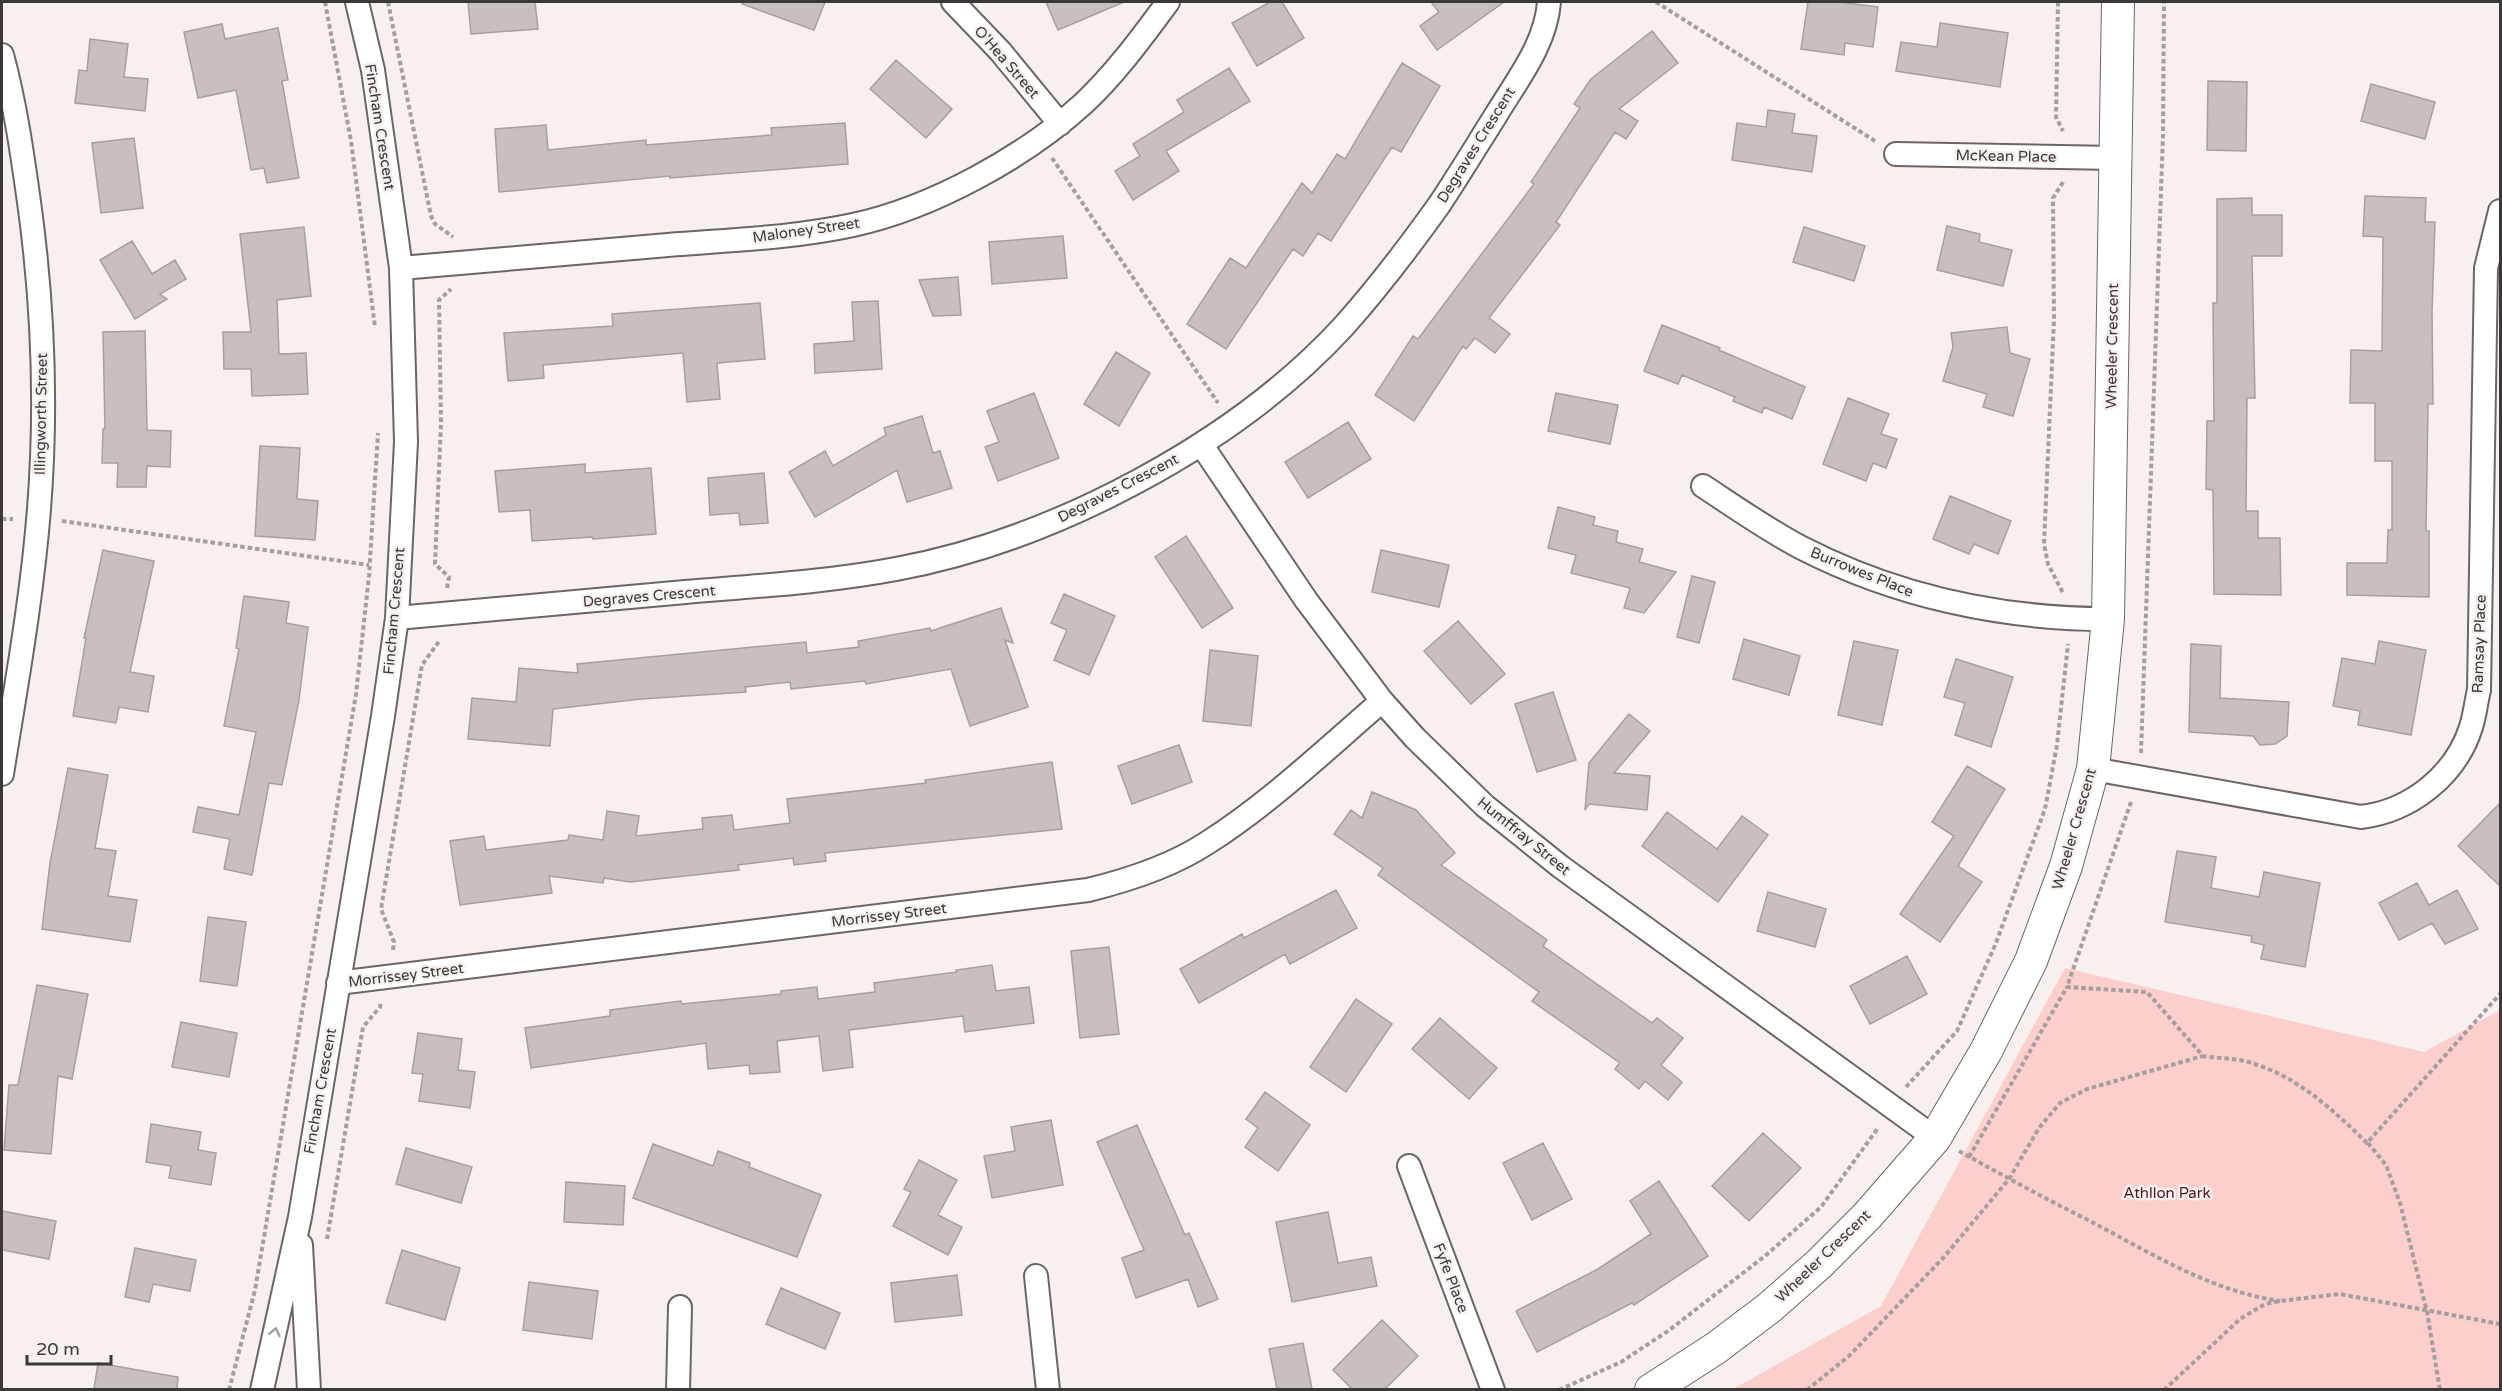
<svg xmlns="http://www.w3.org/2000/svg" width="2502" height="1391" viewBox="0 0 2502 1391" font-family="'Varela Round',sans-serif">
  <style>
    .green { fill: #fccecc }
    .building { fill: #c7c0bf; stroke: #a79f9f; stroke-width: 1.5 }
    .lines { fill: none; stroke-linecap: round; stroke-linejoin: round }
    .street-casing { stroke: #6d6565; stroke-width: 26 }
    .secondary-casing { stroke: #6d6565; stroke-width: 34 }
    .path { stroke: #a59e9e; stroke-width: 4; stroke-dasharray: 4.5 3; stroke-linecap: butt }
    .street { stroke: #fff; stroke-width: 22 }
    .secondary { stroke: #fff; stroke-width: 32 }
    .oneway { stroke: #9e9c9c }
    .labels { text-anchor: middle; stroke-width: 5; stroke-linejoin: round; paint-order: stroke }
    .street-label { font-size: 15px; fill: #3c3838; stroke: #f8efef }
    .park-label { font-size: 15px; fill: #4f181a; stroke: #f8efef }
  </style>
  <rect width="100%" height="100%" fill="#f8efef"/>
  <path class="green" d="M 2065,968 L 2424,1052 L 2500,1010 L 2500,1389 L 1733,1389 L 1881,1306 Z"/>
  <path class="building" d="M 468,2 L 535,2 L 538,29 L 471,34 Z
    M 742,2 L 825,2 L 814,30 L 742,4 Z
    M 1046,2 L 1124,2 L 1058,30 Z
    M 1270,2 L 1282,2 L 1304,38 L 1257,66 L 1232,23 Z
    M 1431,2 L 1504,2 L 1437,50 L 1420,26 L 1439,12 Z
    M 1808,2 L 1840,2 L 1878,7 L 1873,47 L 1845,43 L 1844,55 L 1801,49 Z
    M 1940,23 L 2008,33 L 2000,87 L 1896,71 L 1901,42 L 1937,47 Z
    M 222,24 L 225,39 L 278,28 L 288,80 L 282,81 L 299,178 L 267,183 L 264,168 L 251,170 L 236,90 L 198,98 L 184,32 Z
    M 1652,31 L 1678,63 L 1619,109 L 1638,121 L 1626,139 L 1615,132 L 1556,222 L 1560,225 L 1489,318 L 1510,334 L 1495,353 L 1475,338 L 1466,349 L 1463,346 L 1414,421 L 1375,395 L 1413,336 L 1418,339 L 1534,184 L 1531,182 L 1580,108 L 1574,104 L 1591,79 Z
    M 90,39 L 128,44 L 124,77 L 148,79 L 145,111 L 75,103 L 79,70 L 87,71 Z
    M 896,60 L 952,109 L 926,138 L 870,89 Z
    M 1402,63 L 1440,86 L 1401,152 L 1392,147 L 1331,241 L 1318,233 L 1303,256 L 1293,249 L 1226,349 L 1187,324 L 1230,258 L 1246,268 L 1302,183 L 1312,193 L 1337,154 L 1345,159 Z
    M 1229,68 L 1250,101 L 1166,151 L 1179,171 L 1133,200 L 1115,171 L 1140,156 L 1133,144 L 1184,112 L 1177,100 Z
    M 2208,81 L 2247,82 L 2246,151 L 2207,150 Z
    M 2371,84 L 2435,102 L 2425,139 L 2361,121 Z
    M 1768,110 L 1795,114 L 1792,133 L 1817,136 L 1812,172 L 1732,160 L 1737,123 L 1766,127 Z
    M 845,123 L 848,164 L 670,178 L 670,176 L 499,192 L 495,129 L 546,125 L 548,150 L 646,140 L 646,145 L 772,135 L 771,128 Z
    M 134,138 L 143,208 L 101,213 L 92,143 Z
    M 2365,196 L 2426,198 L 2425,222 L 2435,222 L 2432,312 L 2433,404 L 2428,404 L 2426,531 L 2429,531 L 2429,597 L 2347,595 L 2347,563 L 2387,563 L 2388,530 L 2392,530 L 2392,461 L 2375,461 L 2375,403 L 2350,403 L 2351,350 L 2382,351 L 2383,237 L 2363,236 Z
    M 2252,198 L 2252,215 L 2282,215 L 2282,256 L 2252,256 L 2255,398 L 2247,398 L 2246,511 L 2258,511 L 2258,538 L 2280,538 L 2281,595 L 2214,594 L 2213,490 L 2206,489 L 2207,421 L 2214,421 L 2213,303 L 2217,303 L 2217,199 Z
    M 1947,226 L 1980,234 L 1979,242 L 2012,250 L 2003,286 L 1937,270 Z
    M 304,227 L 311,296 L 277,300 L 279,354 L 306,353 L 308,394 L 252,396 L 251,369 L 224,369 L 223,332 L 251,332 L 240,234 Z
    M 1804,227 L 1865,246 L 1854,281 L 1793,262 Z
    M 1063,236 L 1067,278 L 992,284 L 989,242 Z
    M 132,241 L 152,274 L 175,260 L 186,279 L 160,294 L 167,299 L 135,319 L 100,260 Z
    M 958,277 L 961,315 L 933,316 L 919,280 Z
    M 878,301 L 882,369 L 815,373 L 814,344 L 854,341 L 852,302 Z
    M 760,303 L 765,359 L 717,363 L 720,399 L 687,402 L 683,353 L 543,365 L 544,378 L 508,381 L 504,333 L 613,326 L 612,314 Z
    M 1662,325 L 1720,348 L 1719,350 L 1805,387 L 1792,419 L 1764,407 L 1762,413 L 1733,401 L 1735,397 L 1682,375 L 1678,384 L 1644,371 Z
    M 2007,327 L 2010,353 L 2030,359 L 2013,416 L 1983,407 L 1987,394 L 1943,381 L 1953,347 L 1951,333 Z
    M 145,331 L 147,430 L 171,431 L 170,467 L 147,466 L 146,487 L 117,487 L 118,463 L 102,463 L 103,429 L 105,429 L 103,332 Z
    M 1116,352 L 1150,373 L 1119,426 L 1084,404 Z
    M 1034,393 L 1059,458 L 998,481 L 985,447 L 999,442 L 987,411 Z
    M 1556,393 L 1618,405 L 1610,444 L 1548,431 Z
    M 1848,398 L 1889,414 L 1881,434 L 1897,439 L 1886,468 L 1873,463 L 1866,481 L 1823,464 Z
    M 922,416 L 933,453 L 940,451 L 952,488 L 907,502 L 897,470 L 815,517 L 789,472 L 825,451 L 833,466 L 886,435 L 884,428 Z
    M 1348,422 L 1371,459 L 1308,498 L 1285,462 Z
    M 260,446 L 300,448 L 297,499 L 318,501 L 315,540 L 255,536 Z
    M 585,464 L 585,473 L 651,468 L 656,534 L 593,539 L 592,537 L 532,541 L 530,510 L 499,512 L 495,471 Z
    M 764,473 L 768,523 L 740,525 L 739,513 L 710,515 L 708,478 Z
    M 1950,496 L 2011,521 L 1998,554 L 1974,544 L 1969,554 L 1933,539 Z
    M 1558,507 L 1595,517 L 1593,525 L 1618,531 L 1616,542 L 1643,549 L 1639,562 L 1676,572 L 1644,613 L 1624,608 L 1630,588 L 1571,573 L 1576,555 L 1548,548 Z
    M 1186,536 L 1233,608 L 1202,628 L 1155,557 Z
    M 103,550 L 154,561 L 130,672 L 154,676 L 148,712 L 119,707 L 116,723 L 73,716 L 86,638 L 84,638 Z
    M 1381,550 L 1449,565 L 1439,607 L 1372,592 Z
    M 1692,576 L 1715,582 L 1699,643 L 1677,637 Z
    M 1064,594 L 1115,616 L 1089,675 L 1054,660 L 1067,630 L 1051,623 Z
    M 244,596 L 289,602 L 286,623 L 308,627 L 299,700 L 282,785 L 269,783 L 252,875 L 224,869 L 230,839 L 193,832 L 198,807 L 239,815 L 256,732 L 224,726 L 239,649 L 236,648 Z
    M 1001,608 L 1013,643 L 1005,640 L 1028,707 L 970,726 L 951,669 L 866,684 L 865,681 L 791,689 L 790,682 L 745,687 L 746,692 L 641,699 L 553,709 L 550,746 L 468,739 L 472,698 L 516,702 L 519,668 L 578,673 L 577,664 L 806,642 L 807,653 L 859,647 L 858,641 L 930,628 L 931,631 Z
    M 1458,621 L 1505,674 L 1471,704 L 1424,651 Z
    M 1744,639 L 1800,656 L 1789,695 L 1733,679 Z
    M 1854,641 L 1898,650 L 1882,725 L 1838,715 Z
    M 2379,641 L 2426,650 L 2411,735 L 2358,725 L 2360,711 L 2333,706 L 2342,658 L 2375,664 Z
    M 2191,644 L 2221,646 L 2220,698 L 2289,702 L 2287,736 L 2275,744 L 2260,745 L 2253,736 L 2189,732 Z
    M 1210,650 L 1258,656 L 1251,726 L 1203,721 Z
    M 1956,659 L 2013,677 L 1991,747 L 1955,735 L 1965,703 L 1944,697 Z
    M 1553,692 L 1576,760 L 1537,772 L 1515,704 Z
    M 1629,714 L 1650,731 L 1614,773 L 1650,776 L 1647,810 L 1589,804 L 1585,810 L 1589,763 Z
    M 1179,745 L 1192,782 L 1132,804 L 1118,766 Z
    M 1052,762 L 1062,829 L 825,853 L 826,861 L 794,865 L 793,858 L 738,865 L 739,870 L 630,882 L 604,878 L 603,883 L 549,876 L 552,893 L 460,905 L 450,841 L 484,836 L 486,850 L 568,840 L 569,835 L 603,840 L 607,811 L 639,816 L 636,836 L 703,829 L 702,818 L 732,815 L 734,830 L 790,823 L 787,799 L 926,783 L 925,780 Z
    M 1967,766 L 2005,789 L 1958,866 L 1982,882 L 1940,942 L 1900,914 L 1954,836 L 1932,822 Z
    M 68,768 L 108,775 L 95,848 L 116,851 L 108,896 L 137,900 L 130,942 L 42,929 L 50,863 Z
    M 1372,792 L 1416,810 L 1455,853 L 1441,865 L 1547,940 L 1543,946 L 1652,1023 L 1657,1018 L 1683,1038 L 1661,1065 L 1682,1082 L 1668,1100 L 1645,1081 L 1639,1089 L 1615,1069 L 1620,1063 L 1532,1001 L 1539,992 L 1378,875 L 1383,868 L 1334,834 L 1351,810 L 1362,818 Z
    M 2500,803 L 2500,886 L 2458,846 Z
    M 1667,812 L 1717,849 L 1742,816 L 1768,835 L 1718,902 L 1642,846 Z
    M 2177,851 L 2216,857 L 2211,888 L 2259,897 L 2264,872 L 2320,883 L 2305,967 L 2261,959 L 2264,945 L 2251,942 L 2252,936 L 2165,922 Z
    M 2417,883 L 2429,905 L 2457,890 L 2478,929 L 2445,944 L 2432,923 L 2399,940 L 2379,903 Z
    M 1336,890 L 1357,928 L 1290,964 L 1285,954 L 1199,1003 L 1180,969 L 1242,934 L 1244,938 Z
    M 1768,892 L 1826,909 L 1815,947 L 1757,931 Z
    M 208,917 L 246,922 L 237,986 L 200,981 Z
    M 1109,947 L 1119,1034 L 1080,1038 L 1071,951 Z
    M 1907,956 L 1927,994 L 1870,1024 L 1850,986 Z
    M 992,965 L 996,991 L 1029,987 L 1034,1023 L 965,1032 L 963,1016 L 849,1030 L 853,1067 L 823,1071 L 819,1036 L 777,1041 L 780,1072 L 750,1074 L 749,1065 L 708,1069 L 706,1043 L 531,1068 L 525,1028 L 610,1016 L 610,1010 L 681,1001 L 682,1004 L 781,994 L 781,991 L 817,987 L 818,999 L 875,992 L 874,983 L 957,972 L 956,970 Z
    M 37,985 L 88,994 L 72,1079 L 58,1076 L 51,1154 L 4,1150 L 9,1085 L 18,1085 Z
    M 1356,999 L 1392,1024 L 1346,1092 L 1310,1067 Z
    M 1440,1018 L 1497,1068 L 1469,1099 L 1412,1049 Z
    M 181,1022 L 237,1033 L 229,1077 L 172,1067 Z
    M 418,1033 L 462,1039 L 458,1070 L 475,1072 L 470,1108 L 419,1101 L 423,1074 L 412,1073 Z
    M 1265,1092 L 1310,1125 L 1278,1171 L 1245,1147 L 1258,1128 L 1246,1119 Z
    M 1051,1120 L 1063,1185 L 992,1198 L 984,1156 L 1015,1151 L 1011,1127 Z
    M 151,1124 L 201,1132 L 198,1150 L 216,1153 L 211,1185 L 169,1178 L 171,1166 L 146,1162 Z
    M 1137,1125 L 1185,1235 L 1189,1233 L 1218,1299 L 1198,1307 L 1188,1279 L 1136,1298 L 1122,1258 L 1144,1250 L 1097,1142 Z
    M 1763,1133 L 1801,1168 L 1749,1221 L 1712,1186 Z
    M 1543,1143 L 1572,1199 L 1532,1220 L 1503,1163 Z
    M 653,1144 L 713,1166 L 718,1151 L 750,1163 L 749,1167 L 821,1195 L 797,1257 L 633,1198 Z
    M 406,1148 L 472,1167 L 461,1203 L 396,1184 Z
    M 919,1160 L 957,1180 L 938,1215 L 962,1227 L 948,1255 L 893,1226 L 911,1192 L 904,1189 Z
    M 1659,1181 L 1708,1256 L 1634,1305 L 1632,1303 L 1537,1352 L 1516,1311 L 1598,1269 L 1651,1234 L 1630,1201 Z
    M 566,1182 L 625,1186 L 623,1225 L 564,1222 Z
    M 2,1211 L 56,1221 L 49,1259 L 2,1250 Z
    M 1328,1212 L 1338,1263 L 1371,1257 L 1377,1286 L 1292,1302 L 1276,1222 Z
    M 135,1248 L 196,1260 L 190,1291 L 153,1284 L 149,1302 L 125,1297 Z
    M 402,1250 L 460,1268 L 445,1320 L 386,1303 Z
    M 957,1275 L 962,1315 L 895,1322 L 891,1283 Z
    M 529,1282 L 598,1291 L 592,1339 L 523,1330 Z
    M 781,1288 L 840,1313 L 825,1349 L 766,1324 Z
    M 1382,1320 L 1418,1356 L 1385,1389 L 1352,1389 L 1333,1370 Z
    M 1303,1343 L 1312,1389 L 1277,1389 L 1269,1349 Z
    M 98,1363 L 178,1377 L 177,1389 L 94,1389 Z"/>
  <g class="lines">
    <defs>
      <path id="street" d="M 953,2 L 1000,51 L 1060,124
        M 2,55 C 15,103 22,152 29,202 C 43,303 47,407 39,509 C 32,598 16,686 2,774
        M 1896,154 L 2115,158
        M 401,268 C 490,260 579,253 668,245 C 730,240 793,238 853,225 C 932,208 1025,157 1084,103 C 1116,73 1142,37 1168,2
        M 1201,444 L 1306,600 L 1382,701 L 1415,738 L 1485,806 L 1561,867 L 1935,1138
        M 1703,486 C 1735,507 1766,529 1800,547 C 1895,596 2001,619 2108,619
        M 397,618 C 493,610 589,601 685,592 C 756,586 827,582 896,569 C 1053,540 1234,445 1343,327 C 1378,288 1409,247 1439,205 C 1459,175 1477,145 1496,115 C 1517,80 1546,44 1549,2
        M 2093,769 L 2361,817 C 2411,811 2456,775 2471,727 C 2475,715 2476,702 2479,690 L 2486,268 L 2500,211
        M 338,983 L 1088,890 C 1129,880 1172,866 1207,843 C 1270,803 1325,750 1382,701
        M 1409,1166 L 1493,1390
        M 301,1245 L 309,1390
        M 1036,1276 L 1048,1390
        M 262,1390 L 300,1217 L 383,716 L 397,618 L 406,442 L 401,268 L 373,70 L 357,2
        M 678,1390 L 680,1307"/>
      <path id="secondary" d="M 1651,1390 L 1716,1348 L 1769,1308 L 1819,1264 L 1867,1216 L 1935,1138 L 1986,1051 L 2031,961 L 2066,866 L 2093,769 L 2108,619 L 2118,2"/>
    </defs>
    <use href="#street" class="street-casing"/>
    <use href="#secondary" class="secondary-casing"/>
    <path class="path" d="M 325,2 L 351,141 L 375,327
      M 388,2 L 431,216 L 435,224 L 453,237
      M 1656,2 L 1875,141
      M 2058,2 L 2056,117 L 2063,131
      M 1052,158 L 1218,403
      M 2063,182 L 2053,198 L 2054,319 L 2044,544 L 2048,564 L 2063,593
      M 2,519 L 13,519
      M 62,521 L 369,565
      M 447,588 L 449,577 L 435,564 L 441,423 L 439,300 L 451,289
      M 2141,753 L 2163,135 L 2164,2
      M 2131,802 L 2067,987 L 2147,992 L 2203,1056 C 2215,1058 2228,1058 2240,1060 C 2293,1072 2330,1107 2367,1143 L 2500,994
      M 393,950 L 394,942 L 381,909 L 422,665 L 440,640
      M 1906,1087 L 1957,1031 L 1996,943 L 2045,809 L 2057,745 L 2068,644
      M 2368,1143 L 2386,1165 L 2400,1203 L 2427,1312 L 2440,1390
      M 1959,1151 C 2002,1175 2044,1198 2088,1220 C 2149,1252 2210,1291 2280,1301
      M 1969,1157 L 2067,987
      M 327,1239 L 363,1027 L 380,1007 L 381,1001
      M 229,1390 L 255,1290 L 356,694 L 369,576 L 378,433
      M 1559,1390 L 1621,1362 L 1668,1331 L 1765,1256 L 1821,1207 L 1878,1128
      M 1807,1390 L 1850,1355 L 1944,1257 L 2009,1179 L 2039,1128 L 2060,1103 L 2087,1089 L 2203,1056
      M 2164,1390 L 2240,1319 L 2265,1304 L 2280,1301 L 2340,1294 L 2500,1324"/>
    <use href="#street" class="street"/>
    <use href="#secondary" class="secondary"/>
  </g>
  <defs><path id="oneway-chevron" d="M-2-3.5L2.5 0L-2 3.5" fill="none" stroke-width="1.6" stroke-linecap="round" stroke-linejoin="round" transform="scale(1.5)"/></defs>
  <use class="oneway" href="#oneway-chevron" transform="translate(275 1332) rotate(-78)"/>
  <g class="labels">
    <g class="street-label">
      <text transform="translate(1007 62) rotate(49)" y="5">O'Hea Street</text>
      <text transform="translate(380 127) rotate(81)" y="5">Fincham Crescent</text>
      <text transform="translate(1476 145) rotate(-58)" y="5">Degraves Crescent</text>
      <text transform="translate(2006 156) rotate(1)" y="5">McKean Place</text>
      <text transform="translate(806 230) rotate(-8)" y="5">Maloney Street</text>
      <text transform="translate(2112 346) rotate(-89)" y="5">Wheeler Crescent</text>
      <text transform="translate(41 414) rotate(-89)" y="5">Illingworth Street</text>
      <text transform="translate(1118 488) rotate(-27)" y="5">Degraves Crescent</text>
      <text transform="translate(1862 572) rotate(22)" y="5">Burrowes Place</text>
      <text transform="translate(649 596) rotate(-5)" y="5">Degraves Crescent</text>
      <text transform="translate(394 611) rotate(-85)" y="5">Fincham Crescent</text>
      <text transform="translate(2479 644) rotate(-88)" y="5">Ramsay Place</text>
      <text transform="translate(2074 829) rotate(-74)" y="5">Wheeler Crescent</text>
      <text transform="translate(1524 836) rotate(39)" y="5">Humffray Street</text>
      <text transform="translate(889 915) rotate(-7)" y="5">Morrissey Street</text>
      <text transform="translate(406 975) rotate(-7)" y="5">Morrissey Street</text>
      <text transform="translate(320 1091) rotate(-80)" y="5">Fincham Crescent</text>
      <text transform="translate(1823 1256) rotate(-44)" y="5">Wheeler Crescent</text>
      <text transform="translate(1451 1278) rotate(69)" y="5">Fyfe Place</text>
    </g>
    <g class="park-label">
      <text x="2167" y="1198">Athllon Park</text>
    </g>
  </g>
  <rect width="2502" height="1391" fill="none" stroke="#3c3838" stroke-width="6"/>
  <path d="M27 1355v9h84v-9" fill="none" stroke="#3c3838" stroke-width="3"/>
  <text x="36" y="1355" font-size="18" fill="#3c3838" stroke="#f8efef" stroke-width="4.5" paint-order="stroke">20 m</text>
</svg>
